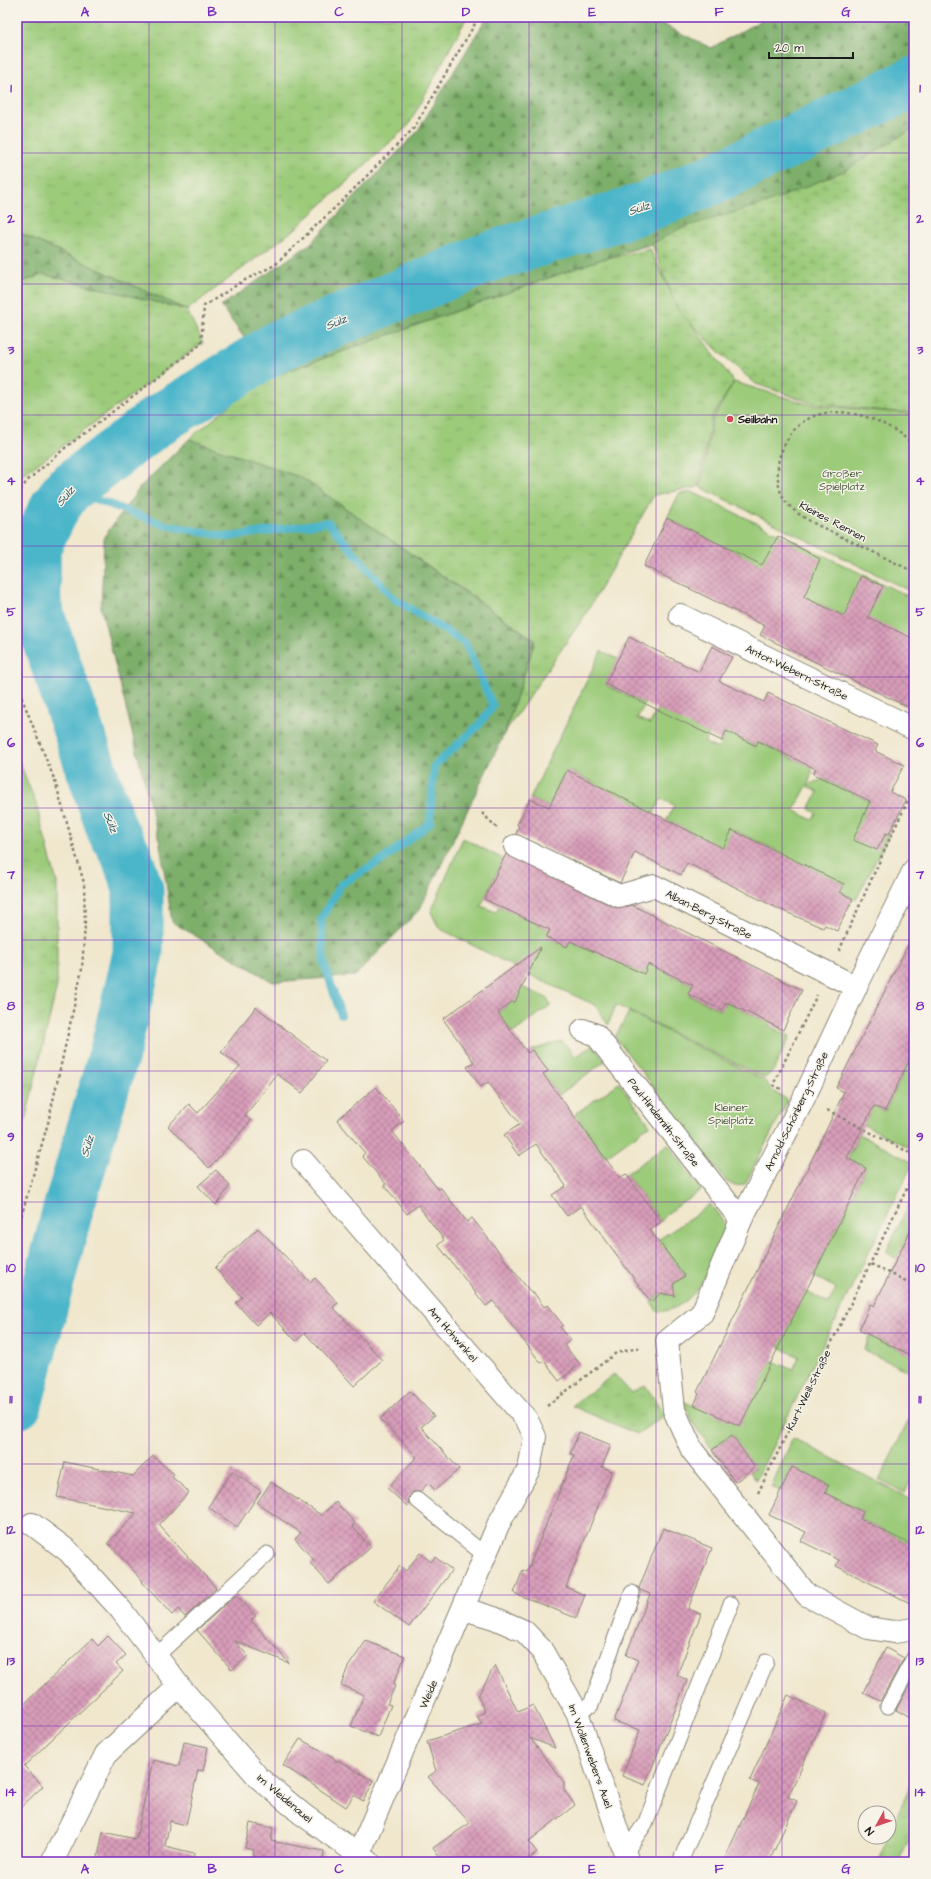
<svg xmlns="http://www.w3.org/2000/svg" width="931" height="1879" viewBox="0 0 931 1879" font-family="'Architects Daughter',sans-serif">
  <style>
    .grass { fill: url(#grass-tufts); stroke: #5c744b }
    .forest { fill: url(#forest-firs); stroke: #4c6643 }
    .wetland { fill: url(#wetland-marsh); stroke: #5c744b }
    .green { fill: #9ccb7a; stroke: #5c744b; fill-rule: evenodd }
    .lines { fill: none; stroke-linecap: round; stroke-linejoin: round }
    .stream { stroke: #4cb5ca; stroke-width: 8 }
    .river { stroke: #4cb5ca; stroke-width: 51 }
    .building { fill: url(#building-cross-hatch) }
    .lane-casing { stroke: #868274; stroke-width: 17 }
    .street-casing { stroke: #868274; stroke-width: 24 }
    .path { stroke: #868274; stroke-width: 2.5; stroke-dasharray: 3 3; stroke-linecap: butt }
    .lane { stroke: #fff; stroke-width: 15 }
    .street { stroke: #fff; stroke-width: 22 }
    .grid { fill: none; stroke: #7b2cbf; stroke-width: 1; stroke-opacity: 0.55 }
    .poi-dot { fill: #d1495b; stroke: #f7f3e8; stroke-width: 1.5 }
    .labels { text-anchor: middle; stroke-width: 3; stroke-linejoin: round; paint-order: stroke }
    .poi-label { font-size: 11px; font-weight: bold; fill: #1c1c1c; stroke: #f7f3e8; text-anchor: start }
    .park-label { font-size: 11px; fill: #49593d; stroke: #f7f3e8 }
    .street-label { font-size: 11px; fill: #1c1c1c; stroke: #f7f3e8 }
    .water-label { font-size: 12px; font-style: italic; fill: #2f5962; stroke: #f7f3e8 }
    .neatline { fill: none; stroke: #7b2cbf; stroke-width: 1.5 }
    .grid-label { font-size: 13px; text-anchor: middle; font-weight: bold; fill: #7b2cbf }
  </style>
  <defs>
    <pattern id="grass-tufts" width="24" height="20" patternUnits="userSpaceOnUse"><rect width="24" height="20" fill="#9ccb7a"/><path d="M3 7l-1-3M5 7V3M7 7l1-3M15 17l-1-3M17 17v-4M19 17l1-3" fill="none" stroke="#86ae69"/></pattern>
    <pattern id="forest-firs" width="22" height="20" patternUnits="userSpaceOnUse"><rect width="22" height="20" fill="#7daf6a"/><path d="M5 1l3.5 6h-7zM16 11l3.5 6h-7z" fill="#668e56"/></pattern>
    <pattern id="wetland-marsh" width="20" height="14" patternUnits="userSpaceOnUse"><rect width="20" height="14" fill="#9ccb7a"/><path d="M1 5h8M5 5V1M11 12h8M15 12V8" fill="none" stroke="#86ae69"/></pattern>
    <pattern id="building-cross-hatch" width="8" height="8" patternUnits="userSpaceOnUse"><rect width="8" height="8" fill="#d89db9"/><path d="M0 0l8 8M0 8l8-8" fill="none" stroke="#ae7f96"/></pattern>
  </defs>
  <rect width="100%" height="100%" fill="#f7f3e8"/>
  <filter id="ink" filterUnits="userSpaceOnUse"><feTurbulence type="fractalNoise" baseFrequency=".025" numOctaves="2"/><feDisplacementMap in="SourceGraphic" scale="8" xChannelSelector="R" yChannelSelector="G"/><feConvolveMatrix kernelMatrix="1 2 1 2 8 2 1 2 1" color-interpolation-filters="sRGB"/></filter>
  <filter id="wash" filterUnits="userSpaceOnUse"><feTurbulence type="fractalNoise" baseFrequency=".012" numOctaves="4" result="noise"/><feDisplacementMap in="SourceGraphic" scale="16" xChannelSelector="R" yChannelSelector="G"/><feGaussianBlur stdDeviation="0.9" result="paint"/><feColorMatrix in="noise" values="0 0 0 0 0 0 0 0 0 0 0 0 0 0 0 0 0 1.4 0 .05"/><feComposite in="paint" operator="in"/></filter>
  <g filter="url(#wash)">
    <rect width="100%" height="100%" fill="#f0e7cd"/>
    <path class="grass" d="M 17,17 L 467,17 L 408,126 L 295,229 L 187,310 L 203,343 L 17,479 L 17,284 L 43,274 L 184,309 L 17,232 Z
      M 650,249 L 676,303 L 734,382 L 712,417 L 698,487 L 654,495 L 585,615 L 505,732 L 535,640 L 302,478 L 189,439 L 260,381 L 599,260 Z
      M 17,756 L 35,801 L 57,883 L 57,986 L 17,1156 Z
      M 614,1374 L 631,1393 L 645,1385 L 665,1415 L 637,1434 L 572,1406 Z
      M 914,1776 L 914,1829 L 898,1862 L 877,1862 Z"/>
    <path class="forest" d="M 487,17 L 648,17 L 711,48 L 767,17 L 914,17 L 914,128 L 844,171 L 767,203 L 652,244 L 599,260 L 260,381 L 248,343 L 221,306 L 310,244 L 417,132 Z
      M 17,232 L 187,310 L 43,274 L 17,284 Z
      M 189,439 L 302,478 L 535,641 L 505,732 L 420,909 L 355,976 L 273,982 L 172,922 L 160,844 L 101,608 L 104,537 L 141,486 Z"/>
    <path class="wetland" d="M 914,128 L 914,414 L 812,403 L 756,384 L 718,351 L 677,309 L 652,244 L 681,228 L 767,203 L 844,171 Z"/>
    <path class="green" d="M 734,382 L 811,405 L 914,414 L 914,593 L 700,487 L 713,419 Z
      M 692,492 L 914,599 L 914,651 L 784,587 L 765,567 L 667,518 L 679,494 Z
      M 601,651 L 618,659 L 606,685 L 645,704 L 637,718 L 650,724 L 670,681 L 709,734 L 705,743 L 718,749 L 728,727 L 740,738 L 755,746 L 758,742 L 813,768 L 808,785 L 823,779 L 875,804 L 867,822 L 889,834 L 856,900 L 840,892 L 844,884 L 802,864 L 766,870 L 776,850 L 733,830 L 723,849 L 667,820 L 674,805 L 661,799 L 644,833 L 618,841 L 636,803 L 567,770 L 549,807 L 530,799 ZM 807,786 L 818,792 L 809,809 L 816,813 L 812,820 L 794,810 Z
      M 463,838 L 503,859 L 481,906 L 496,912 L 499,906 L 550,930 L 547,937 L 567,947 L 570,941 L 596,953 L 599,948 L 622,964 L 643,974 L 648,964 L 693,985 L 689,995 L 721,1010 L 726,1002 L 770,1023 L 769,1026 L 790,1036 L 773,1071 L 765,1078 L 616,1005 L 608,1025 L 595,1005 L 540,980 L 439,928 L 431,912 Z
      M 522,987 L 547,998 L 551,1005 L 513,1033 L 498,1013 L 506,1006 L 503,1002 Z
      M 629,1012 L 764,1080 L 773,1091 L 788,1100 L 745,1184 L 735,1186 L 727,1182 L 615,1037 Z
      M 562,1041 L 576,1057 L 592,1045 L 605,1061 L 559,1095 L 543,1074 L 547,1071 L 532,1050 Z
      M 914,1045 L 914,1150 L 862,1124 L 866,1102 L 885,1111 L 904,1072 L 889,1064 Z
      M 619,1083 L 650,1125 L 605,1157 L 575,1114 Z
      M 859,1134 L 913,1163 L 756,1480 L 750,1472 L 755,1468 L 734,1445 L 738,1442 L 733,1434 L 712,1449 L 694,1425 L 683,1401 L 691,1405 L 744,1416 L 764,1377 L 742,1366 L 760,1355 L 793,1370 L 799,1357 L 779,1347 L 792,1285 L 829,1303 L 836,1288 L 813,1276 L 866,1168 L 848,1159 Z
      M 668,1144 L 701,1190 L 665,1215 L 661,1222 L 626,1174 Z
      M 914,1194 L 914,1223 L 897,1259 L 886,1252 Z
      M 710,1204 C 716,1212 726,1222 725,1233 C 725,1239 720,1247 717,1253 C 706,1280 690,1309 658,1312 L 651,1302 L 661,1293 L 667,1295 L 674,1290 L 673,1284 L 685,1276 L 665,1249 L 651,1259 L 644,1249 L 693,1217 Z
      M 870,1336 L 909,1354 L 914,1345 L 914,1374 L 864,1350 Z
      M 914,1410 L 914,1483 L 910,1482 L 905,1493 L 879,1480 Z
      M 793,1438 L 914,1501 L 914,1546 L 860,1519 L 863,1512 L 825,1493 L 829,1485 L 792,1467 L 780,1491 L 771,1487 Z"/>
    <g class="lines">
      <path class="stream" d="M 68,489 L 165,525 L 229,537 L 328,522 L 393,598 L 465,643 L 493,706 L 479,725 L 434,766 L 430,823 L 384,859 L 341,884 L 321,919 L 324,963 L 341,1015"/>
      <path class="river" d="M 17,1404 L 67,1213 L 115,1051 L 138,953 L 138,889 L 126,854 L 112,830 L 36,606 L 35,548 L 55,507 L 68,489 L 157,421 L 278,346 L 486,258 L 643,208 L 716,178 L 914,82"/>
    </g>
    <g id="blocks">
      <path class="building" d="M 667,518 L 762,565 L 778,536 L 820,559 L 804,597 L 844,616 L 861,576 L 883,586 L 868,617 L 914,639 L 914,710 L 760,635 L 765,626 L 644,566 Z
        M 629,637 L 699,672 L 712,646 L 732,657 L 719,681 L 764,702 L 768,693 L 878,745 L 875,751 L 904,765 L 890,792 L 906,800 L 889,834 L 886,833 L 877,850 L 853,840 L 870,801 L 813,774 L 816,769 L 758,741 L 756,746 L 726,731 L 722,741 L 605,684 Z
        M 567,770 L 723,848 L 732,830 L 844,884 L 840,892 L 853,899 L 837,931 L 825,925 L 823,928 L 779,909 L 687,863 L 681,875 L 635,852 L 620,883 L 516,834 L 519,826 L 517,825 L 530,799 L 549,807 Z
        M 506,854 L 614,907 L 622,908 L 632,905 L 802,990 L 783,1030 L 726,1002 L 722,1010 L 688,994 L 693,985 L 648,964 L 644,974 L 570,941 L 567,947 L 546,937 L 550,930 L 484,899 Z
        M 914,933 L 914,1050 L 885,1111 L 874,1106 L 847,1158 L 866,1168 L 740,1426 L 694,1405 L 699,1394 L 697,1392 L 819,1145 L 844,1092 L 836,1088 Z
        M 541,947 L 515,1002 L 512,1002 L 498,1013 L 528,1053 L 532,1050 L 548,1071 L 543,1074 L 620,1178 L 626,1174 L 661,1222 L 650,1230 L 685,1276 L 673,1284 L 675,1296 L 661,1293 L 651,1302 L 581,1206 L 567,1216 L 552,1195 L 566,1186 L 536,1144 L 519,1156 L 504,1135 L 520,1124 L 488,1082 L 481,1087 L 467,1067 L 474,1062 L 443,1019 Z
        M 256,1007 L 326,1061 L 302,1093 L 277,1074 L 245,1116 L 251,1121 L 209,1168 L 168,1126 L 189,1104 L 198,1113 L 240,1066 L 221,1052 Z
        M 376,1087 L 404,1121 L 392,1131 L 438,1189 L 441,1188 L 467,1222 L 472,1218 L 532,1294 L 534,1293 L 544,1307 L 547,1305 L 563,1325 L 560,1327 L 571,1340 L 564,1345 L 580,1364 L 559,1381 L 544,1361 L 541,1363 L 493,1301 L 486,1306 L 438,1245 L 444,1240 L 418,1205 L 407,1214 L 384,1185 L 386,1184 L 362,1156 L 365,1153 L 337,1120 Z
        M 216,1170 L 230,1186 L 216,1205 L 198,1186 Z
        M 914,1223 L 914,1357 L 859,1330 L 870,1304 L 874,1306 Z
        M 258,1228 L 310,1282 L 315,1278 L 338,1303 L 333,1307 L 382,1360 L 354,1386 L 305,1333 L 296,1341 L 270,1313 L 256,1325 L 236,1303 L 242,1297 L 215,1268 Z
        M 410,1391 L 434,1416 L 421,1427 L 459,1469 L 435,1490 L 428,1483 L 420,1492 L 413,1492 L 408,1498 L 409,1504 L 407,1506 L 387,1488 L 417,1457 L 380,1419 Z
        M 579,1432 L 611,1445 L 602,1467 L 612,1471 L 566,1587 L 585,1595 L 576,1618 L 514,1593 L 523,1570 L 527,1572 L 574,1455 L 570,1454 Z
        M 732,1435 L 755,1468 L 735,1482 L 712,1450 Z
        M 153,1456 L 174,1474 L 172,1477 L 189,1492 L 159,1525 L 216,1588 L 185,1617 L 178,1609 L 172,1615 L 142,1582 L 143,1581 L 108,1543 L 136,1513 L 57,1497 L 65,1462 L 133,1476 Z
        M 792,1467 L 829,1485 L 825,1493 L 863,1512 L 860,1519 L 914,1546 L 914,1605 L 836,1566 L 839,1560 L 801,1541 L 806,1532 L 769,1515 Z
        M 232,1471 L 261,1491 L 237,1527 L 208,1507 Z
        M 271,1482 L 321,1515 L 336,1502 L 355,1523 L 352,1526 L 371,1547 L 329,1584 L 310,1563 L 314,1560 L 295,1539 L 301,1533 L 257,1503 Z
        M 663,1528 L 712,1548 L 688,1609 L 701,1614 L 677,1675 L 687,1680 L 645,1785 L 622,1776 L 640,1730 L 614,1721 L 638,1660 L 626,1655 L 650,1594 L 640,1590 L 639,1588 Z
        M 420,1553 L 431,1562 L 435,1557 L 452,1570 L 409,1627 L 373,1601 L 400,1566 L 406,1571 Z
        M 236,1595 L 256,1616 L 251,1620 L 289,1663 L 235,1641 L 248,1656 L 232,1670 L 197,1630 Z
        M 108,1636 L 126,1655 L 116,1664 L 123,1671 L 24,1766 L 43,1786 L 17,1811 L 17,1711 L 92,1639 L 98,1646 Z
        M 366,1641 L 405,1656 L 393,1685 L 395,1686 L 387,1704 L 391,1705 L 378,1737 L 351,1726 L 364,1695 L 341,1685 L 348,1667 Z
        M 886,1648 L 904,1658 L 880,1701 L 863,1692 Z
        M 495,1665 L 518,1712 L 533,1705 L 555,1748 L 530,1738 L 564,1782 L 564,1790 L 575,1805 L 529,1841 L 537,1853 L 525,1862 L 443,1862 L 433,1848 L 470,1823 L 428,1777 L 436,1771 L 427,1741 L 482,1724 L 477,1716 L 485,1712 L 478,1696 Z
        M 914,1677 L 914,1720 L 896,1710 Z
        M 788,1695 L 826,1713 L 788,1797 L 797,1801 L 769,1862 L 723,1862 L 759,1784 L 750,1780 Z
        M 300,1739 L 333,1757 L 336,1762 L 337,1760 L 374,1781 L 363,1801 L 354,1795 L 346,1807 L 283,1765 Z
        M 184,1742 L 208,1747 L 203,1771 L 198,1770 L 186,1825 L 170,1821 L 165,1846 L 194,1853 L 193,1862 L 97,1862 L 103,1832 L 136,1839 L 153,1760 L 179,1766 Z
        M 250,1823 L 273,1828 L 271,1841 L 324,1851 L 323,1862 L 252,1862 L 254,1850 L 245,1848 Z"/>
    </g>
  </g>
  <g filter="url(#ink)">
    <use href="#blocks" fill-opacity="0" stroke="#868274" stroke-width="1"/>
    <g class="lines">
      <defs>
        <path id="lane" d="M 417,1500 L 485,1555
          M 155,1657 L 267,1554
          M 888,1706 L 914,1658
          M 577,1712 L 591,1705 L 632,1593
          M 625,1853 L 646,1822 L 731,1604
          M 680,1862 L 766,1662"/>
        <path id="street" d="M 680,615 L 914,729
          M 515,846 L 619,896 L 654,886 L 856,987
          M 914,870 L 856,987 L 803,1100 L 741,1220 L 702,1313 L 667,1341 L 674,1410 L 692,1450 L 807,1595 L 868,1628 L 894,1632 L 914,1629
          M 583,1030 L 596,1035 L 741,1220
          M 303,1161 L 527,1420 L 535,1437 L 529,1469 L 498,1525 L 359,1854 L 358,1862
          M 32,1524 L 68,1551 L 121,1610 L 179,1686 L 259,1778 L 302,1814 L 369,1862
          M 464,1609 L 494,1618 L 524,1631 L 541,1649 L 577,1712 L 628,1862
          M 52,1862 L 106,1754 L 179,1686"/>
      </defs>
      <use href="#lane" class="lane-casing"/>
      <use href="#street" class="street-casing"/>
      <path class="path" d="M 914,446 C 883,413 811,392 786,442 C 782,450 778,458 778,468 C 777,479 779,493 786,502 C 799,518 822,527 840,536 C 865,548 890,560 914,572
        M 17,495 L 27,481 L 65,448 L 201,344 L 204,306 L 243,281 L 275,265 L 346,197 L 413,129 L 479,17
        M 17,686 L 55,781 L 84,883 L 85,925 L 82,969 L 73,1011 L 48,1123 L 17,1231
        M 482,813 L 497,828
        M 839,951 L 890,838 L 914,788
        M 781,1089 L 773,1085 L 817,995
        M 827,1110 L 914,1155
        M 871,1264 L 914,1285
        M 547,1406 L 616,1353 L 642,1347
        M 758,1493 L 914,1174"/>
      <use href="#lane" class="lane"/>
      <use href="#street" class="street"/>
    </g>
  </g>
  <path class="grid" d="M 149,17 L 149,1862M 275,17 L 275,1862M 402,17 L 402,1862M 529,17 L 529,1862M 656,17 L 656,1862M 782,17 L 782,1862M 17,153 L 914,153M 17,284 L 914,284M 17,415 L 914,415M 17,546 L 914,546M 17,677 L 914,677M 17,808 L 914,808M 17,940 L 914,940M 17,1071 L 914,1071M 17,1202 L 914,1202M 17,1333 L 914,1333M 17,1464 L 914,1464M 17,1595 L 914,1595M 17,1726 L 914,1726"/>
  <circle class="poi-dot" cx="730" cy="419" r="4"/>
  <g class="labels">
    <g class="poi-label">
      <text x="738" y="423">Seilbahn</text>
    </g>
    <g class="park-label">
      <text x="842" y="477">Großer<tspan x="842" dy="13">Spielplatz</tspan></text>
      <text x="731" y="1111">Kleiner<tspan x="731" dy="13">Spielplatz</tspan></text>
    </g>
    <g class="street-label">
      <text transform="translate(833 521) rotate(28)" y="4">Kleines Rennen</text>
      <text transform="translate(797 672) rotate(26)" y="4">Anton-Webern-Straße</text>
      <text transform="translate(709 914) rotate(27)" y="4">Alban-Berg-Straße</text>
      <text transform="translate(796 1111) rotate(-64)" y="4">Arnold-Schönberg-Straße</text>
      <text transform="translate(664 1122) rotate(52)" y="4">Paul-Hindemith-Straße</text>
      <text transform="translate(453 1334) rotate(49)" y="4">Am Hohwinkel</text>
      <text transform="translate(808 1390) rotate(-64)" y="4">Kurt-Weill-Straße</text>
      <text transform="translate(428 1694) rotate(-67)" y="4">Weide</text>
      <text transform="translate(591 1756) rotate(70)" y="4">Im Wollenwebers Auel</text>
      <text transform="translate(285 1798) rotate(40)" y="4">Im Weidenauel</text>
    </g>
    <g class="water-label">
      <text transform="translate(639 208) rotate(-19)" y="4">Sülz</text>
      <text transform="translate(336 322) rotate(-23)" y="4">Sülz</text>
      <text transform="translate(65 496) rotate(-49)" y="4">Sülz</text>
      <text transform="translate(111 822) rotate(68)" y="4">Sülz</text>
      <text transform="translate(87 1146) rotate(-74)" y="4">Sülz</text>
    </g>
  </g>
  <rect width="931" height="1879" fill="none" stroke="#f7f3e8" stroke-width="44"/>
  <g transform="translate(877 1825) rotate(230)"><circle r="19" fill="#f7f3e8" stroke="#9f9d96"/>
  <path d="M0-3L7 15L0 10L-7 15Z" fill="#d1495b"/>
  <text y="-6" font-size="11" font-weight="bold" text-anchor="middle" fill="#1c1c1c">N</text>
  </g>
  <path d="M769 52v6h84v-6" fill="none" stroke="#1c1c1c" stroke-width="2"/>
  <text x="775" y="52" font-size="12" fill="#1c1c1c" stroke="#f7f3e8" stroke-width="3" paint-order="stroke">20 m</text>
  <rect x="22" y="22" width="887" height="1835" class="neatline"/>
  <g class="grid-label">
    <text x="85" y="16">A</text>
    <text x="212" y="16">B</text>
    <text x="339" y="16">C</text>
    <text x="466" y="16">D</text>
    <text x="592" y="16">E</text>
    <text x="719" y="16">F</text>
    <text x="846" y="16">G</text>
    <text x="11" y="92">1</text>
    <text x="920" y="92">1</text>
    <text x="11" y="223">2</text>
    <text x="920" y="223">2</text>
    <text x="11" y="354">3</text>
    <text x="920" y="354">3</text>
    <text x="11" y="485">4</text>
    <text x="920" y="485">4</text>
    <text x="11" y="616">5</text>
    <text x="920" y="616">5</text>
    <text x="11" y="747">6</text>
    <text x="920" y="747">6</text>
    <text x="11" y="879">7</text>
    <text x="920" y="879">7</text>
    <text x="11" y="1010">8</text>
    <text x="920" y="1010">8</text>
    <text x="11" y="1141">9</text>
    <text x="920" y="1141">9</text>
    <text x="11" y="1272">10</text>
    <text x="920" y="1272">10</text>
    <text x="11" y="1403">11</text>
    <text x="920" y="1403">11</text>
    <text x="11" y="1534">12</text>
    <text x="920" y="1534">12</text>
    <text x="11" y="1665">13</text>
    <text x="920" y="1665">13</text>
    <text x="11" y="1796">14</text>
    <text x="920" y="1796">14</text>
    <text x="85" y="1873">A</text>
    <text x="212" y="1873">B</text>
    <text x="339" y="1873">C</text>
    <text x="466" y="1873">D</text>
    <text x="592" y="1873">E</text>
    <text x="719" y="1873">F</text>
    <text x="846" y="1873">G</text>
  </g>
</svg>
